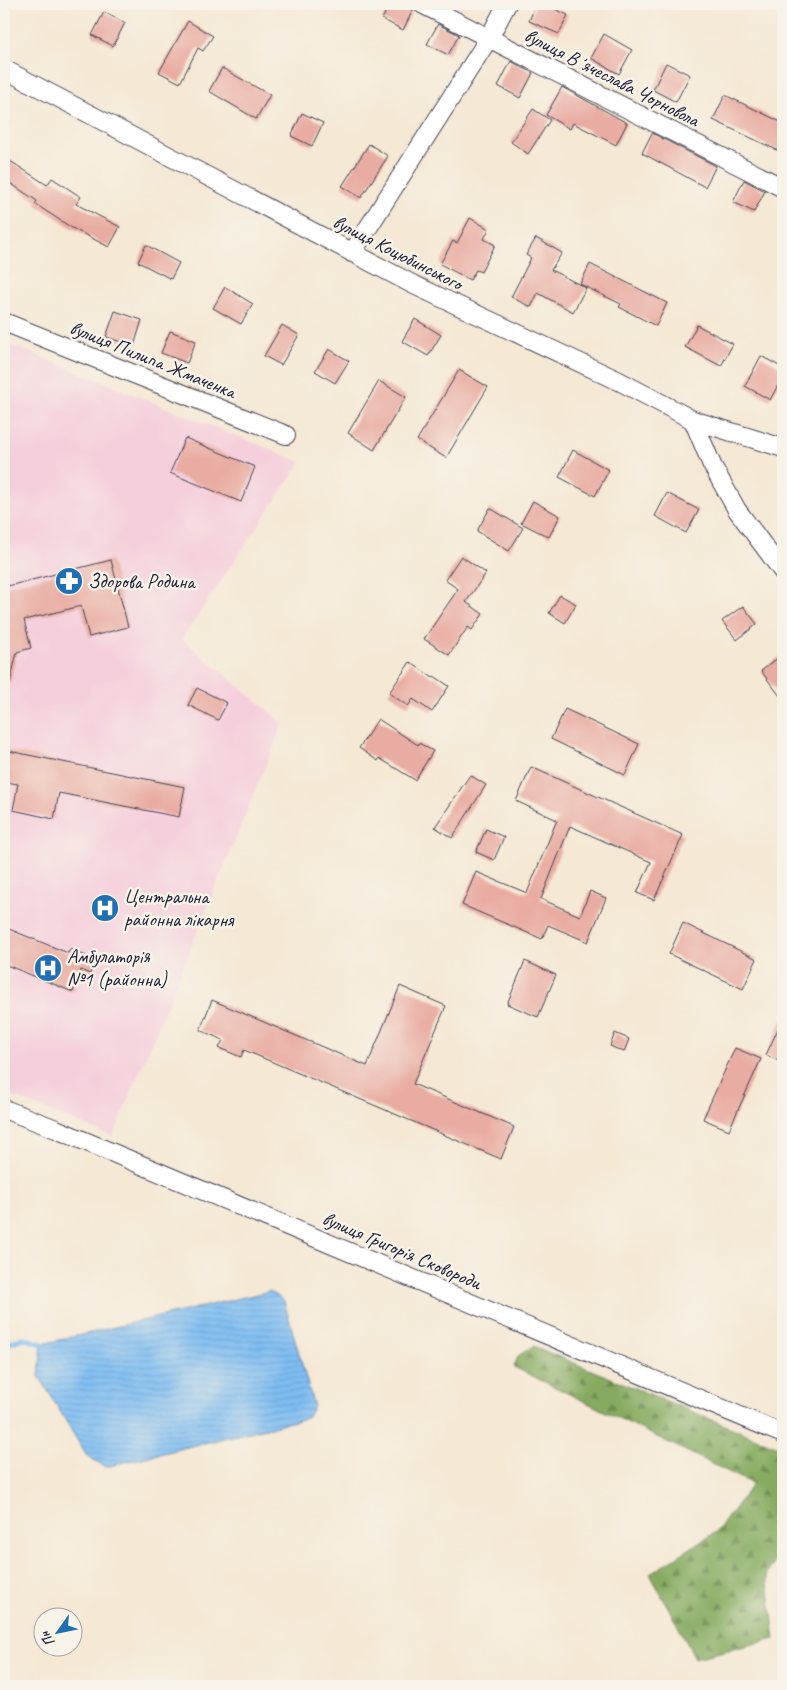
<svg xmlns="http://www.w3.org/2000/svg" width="787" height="1690" viewBox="0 0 787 1690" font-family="Caveat,sans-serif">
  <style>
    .built { fill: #f5cfdc }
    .forest { fill: url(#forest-firs); stroke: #54664e }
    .water { fill: url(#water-rules); stroke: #507096 }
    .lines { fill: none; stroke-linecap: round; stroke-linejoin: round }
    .stream { stroke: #7ebdf2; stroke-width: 5.5 }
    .building { fill: #e9aca2 }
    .minor-casing { stroke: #424052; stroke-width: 20 }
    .minor { stroke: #fff; stroke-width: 18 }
    .labels { text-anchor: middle; stroke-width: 5; stroke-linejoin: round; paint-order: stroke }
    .street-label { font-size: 20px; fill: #22223b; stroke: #f7f3e8 }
    .poi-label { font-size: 20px; fill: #22223b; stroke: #f7f3e8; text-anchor: start }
  </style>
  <defs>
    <pattern id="forest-firs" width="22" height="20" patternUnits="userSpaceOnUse" patternTransform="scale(1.25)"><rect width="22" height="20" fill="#86ab60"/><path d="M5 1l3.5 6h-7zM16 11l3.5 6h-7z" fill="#6d8b50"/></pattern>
    <pattern id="water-rules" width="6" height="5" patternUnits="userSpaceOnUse" patternTransform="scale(1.25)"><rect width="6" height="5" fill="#7ebdf2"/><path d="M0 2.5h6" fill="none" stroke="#6da2d0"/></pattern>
  </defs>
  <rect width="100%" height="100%" fill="#f7f3e8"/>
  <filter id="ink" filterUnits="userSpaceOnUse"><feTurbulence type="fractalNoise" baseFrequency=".02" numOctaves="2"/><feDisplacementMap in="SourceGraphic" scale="10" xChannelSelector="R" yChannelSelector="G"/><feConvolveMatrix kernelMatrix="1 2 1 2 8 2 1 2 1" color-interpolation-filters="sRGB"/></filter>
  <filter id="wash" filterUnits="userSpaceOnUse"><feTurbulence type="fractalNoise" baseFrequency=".0096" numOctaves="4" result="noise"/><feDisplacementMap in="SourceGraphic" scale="20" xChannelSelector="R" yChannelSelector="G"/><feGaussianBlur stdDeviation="1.12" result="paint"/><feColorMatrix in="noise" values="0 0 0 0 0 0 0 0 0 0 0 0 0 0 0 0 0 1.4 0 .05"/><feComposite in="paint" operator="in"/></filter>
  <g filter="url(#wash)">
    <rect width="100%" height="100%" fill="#f5e8d4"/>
    <path class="built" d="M 4,342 L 301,462 L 182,639 L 283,723 L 113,1137 L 4,1093 Z"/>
    <path class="forest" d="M 533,1346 L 783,1449 L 783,1552 L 767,1573 L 775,1639 L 695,1658 L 650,1574 L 717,1531 L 753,1484 L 514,1367 L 518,1356 Z"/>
    <path class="water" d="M 270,1291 L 284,1301 L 314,1406 L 307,1418 L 105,1467 L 86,1455 L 39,1376 L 42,1344 Z"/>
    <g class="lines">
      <path class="stream" d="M 4,1345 L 23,1338 L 42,1344"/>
    </g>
    <g id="blocks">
      <path class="building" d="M 390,4 L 412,4 L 413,10 L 403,30 L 382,19 Z
        M 536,4 L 544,4 L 568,15 L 559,34 L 529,21 Z
        M 104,12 L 125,23 L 113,46 L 92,35 Z
        M 188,21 L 213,36 L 203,51 L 198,48 L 180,83 L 159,72 Z
        M 438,24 L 459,35 L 448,55 L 427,44 Z
        M 604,34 L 632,50 L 619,74 L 591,58 Z
        M 511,61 L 533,73 L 520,98 L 498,86 Z
        M 666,63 L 690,75 L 676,102 L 653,90 Z
        M 222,68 L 270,95 L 256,119 L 209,91 Z
        M 562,87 L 627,123 L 616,145 L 573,123 L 570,129 L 546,115 Z
        M 725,95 L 783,123 L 783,153 L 713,120 Z
        M 533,109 L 550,120 L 528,154 L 511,142 Z
        M 302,113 L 323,123 L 312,146 L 291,136 Z
        M 652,133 L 716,166 L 705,187 L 642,153 Z
        M 369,144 L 388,156 L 361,198 L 342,186 Z
        M 4,157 L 47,185 L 52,178 L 81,197 L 76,204 L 120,227 L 109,247 L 72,228 L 35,204 L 37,201 L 4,179 Z
        M 744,180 L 765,191 L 754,212 L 733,202 Z
        M 470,218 L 489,229 L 484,239 L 495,245 L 481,272 L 476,270 L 470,280 L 440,264 L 453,241 L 457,243 Z
        M 536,238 L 562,253 L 551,270 L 586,288 L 573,312 L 538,293 L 531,307 L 511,297 L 531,258 L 526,255 Z
        M 146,245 L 179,263 L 171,279 L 138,262 Z
        M 590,264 L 667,303 L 656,326 L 619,307 L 621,304 L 580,284 Z
        M 225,287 L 253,304 L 241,324 L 213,308 Z
        M 115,311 L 142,320 L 134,346 L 106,337 Z
        M 415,319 L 441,335 L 428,356 L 402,341 Z
        M 282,325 L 299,335 L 281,365 L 264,356 Z
        M 697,325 L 733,344 L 721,366 L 685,347 Z
        M 170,331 L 196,341 L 187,363 L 161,353 Z
        M 329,349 L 349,361 L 335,383 L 315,371 Z
        M 761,356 L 783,368 L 783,376 L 770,400 L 745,386 Z
        M 459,370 L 488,387 L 446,458 L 417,440 Z
        M 379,381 L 406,397 L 374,450 L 348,433 Z
        M 185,438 L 255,467 L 241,502 L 170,473 Z
        M 573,450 L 609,470 L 595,496 L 559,477 Z
        M 667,493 L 699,510 L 686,533 L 655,516 Z
        M 533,501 L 560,516 L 549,537 L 521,523 Z
        M 490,508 L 523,528 L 509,551 L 477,531 Z
        M 461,556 L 486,573 L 466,602 L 483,614 L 472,630 L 468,627 L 449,655 L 424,639 L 458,589 L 445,580 Z
        M 111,560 L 128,627 L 89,637 L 81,606 L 24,620 L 31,648 L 17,652 L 10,683 L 4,682 L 4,587 Z
        M 560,595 L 576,604 L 565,623 L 549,613 Z
        M 743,606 L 757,624 L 737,640 L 722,621 Z
        M 783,654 L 783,700 L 761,671 Z
        M 410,662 L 433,678 L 434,676 L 449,686 L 432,712 L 413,699 L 408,706 L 389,693 Z
        M 197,688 L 227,703 L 218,720 L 188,705 Z
        M 565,709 L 639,744 L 625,775 L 551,739 Z
        M 378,719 L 418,745 L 419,743 L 433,751 L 415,780 L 379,758 L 378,761 L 359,748 Z
        M 4,750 L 185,787 L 179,817 L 59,793 L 54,819 L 13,810 L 18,784 L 6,782 L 8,771 L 4,770 Z
        M 531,767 L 683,835 L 654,900 L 637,893 L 651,862 L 570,826 L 541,899 L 580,916 L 590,891 L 606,898 L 588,942 L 548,925 L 542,939 L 462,905 L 476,872 L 527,893 L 557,820 L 516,801 Z
        M 470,775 L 486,785 L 452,838 L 435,827 Z
        M 486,829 L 504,837 L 494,860 L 476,852 Z
        M 683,923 L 757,959 L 743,989 L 669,954 Z
        M 4,927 L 68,953 L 70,949 L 95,960 L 90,974 L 81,970 L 73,992 L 4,964 Z
        M 525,961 L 556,975 L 538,1017 L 507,1004 Z
        M 400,986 L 446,1006 L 413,1084 L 514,1127 L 501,1159 L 244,1050 L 241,1057 L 219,1048 L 223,1040 L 200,1030 L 212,1000 L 367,1066 Z
        M 783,1018 L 783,1063 L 766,1055 Z
        M 615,1033 L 629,1039 L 624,1052 L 610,1046 Z
        M 735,1048 L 761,1059 L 729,1130 L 703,1119 Z"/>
    </g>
  </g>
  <g filter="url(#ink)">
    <use href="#blocks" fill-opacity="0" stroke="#424052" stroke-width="1"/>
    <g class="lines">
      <defs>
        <path id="minor" d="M 422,4 L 783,188
          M 4,69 L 412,284 L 619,381 L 693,420 L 783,448
          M 352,253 L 489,38 L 507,4
          M 4,322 L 286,435
          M 693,420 L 712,465 L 737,510 L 783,572
          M 4,1109 L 56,1129 L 783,1434"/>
      </defs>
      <use href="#minor" class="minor-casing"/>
      <use href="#minor" class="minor"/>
    </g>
  </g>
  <defs>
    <symbol id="pharmacy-disc" viewBox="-11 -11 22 22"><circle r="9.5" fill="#1f6fb2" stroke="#f7f3e8"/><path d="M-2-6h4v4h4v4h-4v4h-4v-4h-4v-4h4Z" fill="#fff"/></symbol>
    <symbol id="hospital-disc" viewBox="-11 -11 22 22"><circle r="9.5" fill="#1f6fb2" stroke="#f7f3e8"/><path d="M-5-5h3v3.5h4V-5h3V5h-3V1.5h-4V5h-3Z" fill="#fff"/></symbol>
  </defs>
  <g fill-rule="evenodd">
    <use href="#pharmacy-disc" x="53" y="565" width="32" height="32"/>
    <use href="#hospital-disc" x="89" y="892" width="32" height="32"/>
    <use href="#hospital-disc" x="32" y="952" width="32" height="32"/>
  </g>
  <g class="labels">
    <g class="street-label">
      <text transform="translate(612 77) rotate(27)" y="7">вулиця Вʼячеслава Чорновола</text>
      <text transform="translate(398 252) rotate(27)" y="7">вулиця Коцюбинського</text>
      <text transform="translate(153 359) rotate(22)" y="7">вулиця Пилипа Жмаченка</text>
      <text transform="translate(402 1250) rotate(23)" y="7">вулиця Григорія Сковороди</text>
    </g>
    <g class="poi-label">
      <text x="88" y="588">Здорова Родина</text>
      <text x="124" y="903">Центральна<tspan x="124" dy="23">районна лікарня</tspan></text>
      <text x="67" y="963">Амбулаторія<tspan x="67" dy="23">№1 (районна)</tspan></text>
    </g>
  </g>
  <rect width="787" height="1690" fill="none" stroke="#f7f3e8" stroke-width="20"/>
  <g transform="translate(58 1632) rotate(237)"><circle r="24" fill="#f7f3e8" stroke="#a29fa3"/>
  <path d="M0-4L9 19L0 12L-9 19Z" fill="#1f6fb2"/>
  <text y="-8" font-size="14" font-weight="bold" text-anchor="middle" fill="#22223b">Пн</text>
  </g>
</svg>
